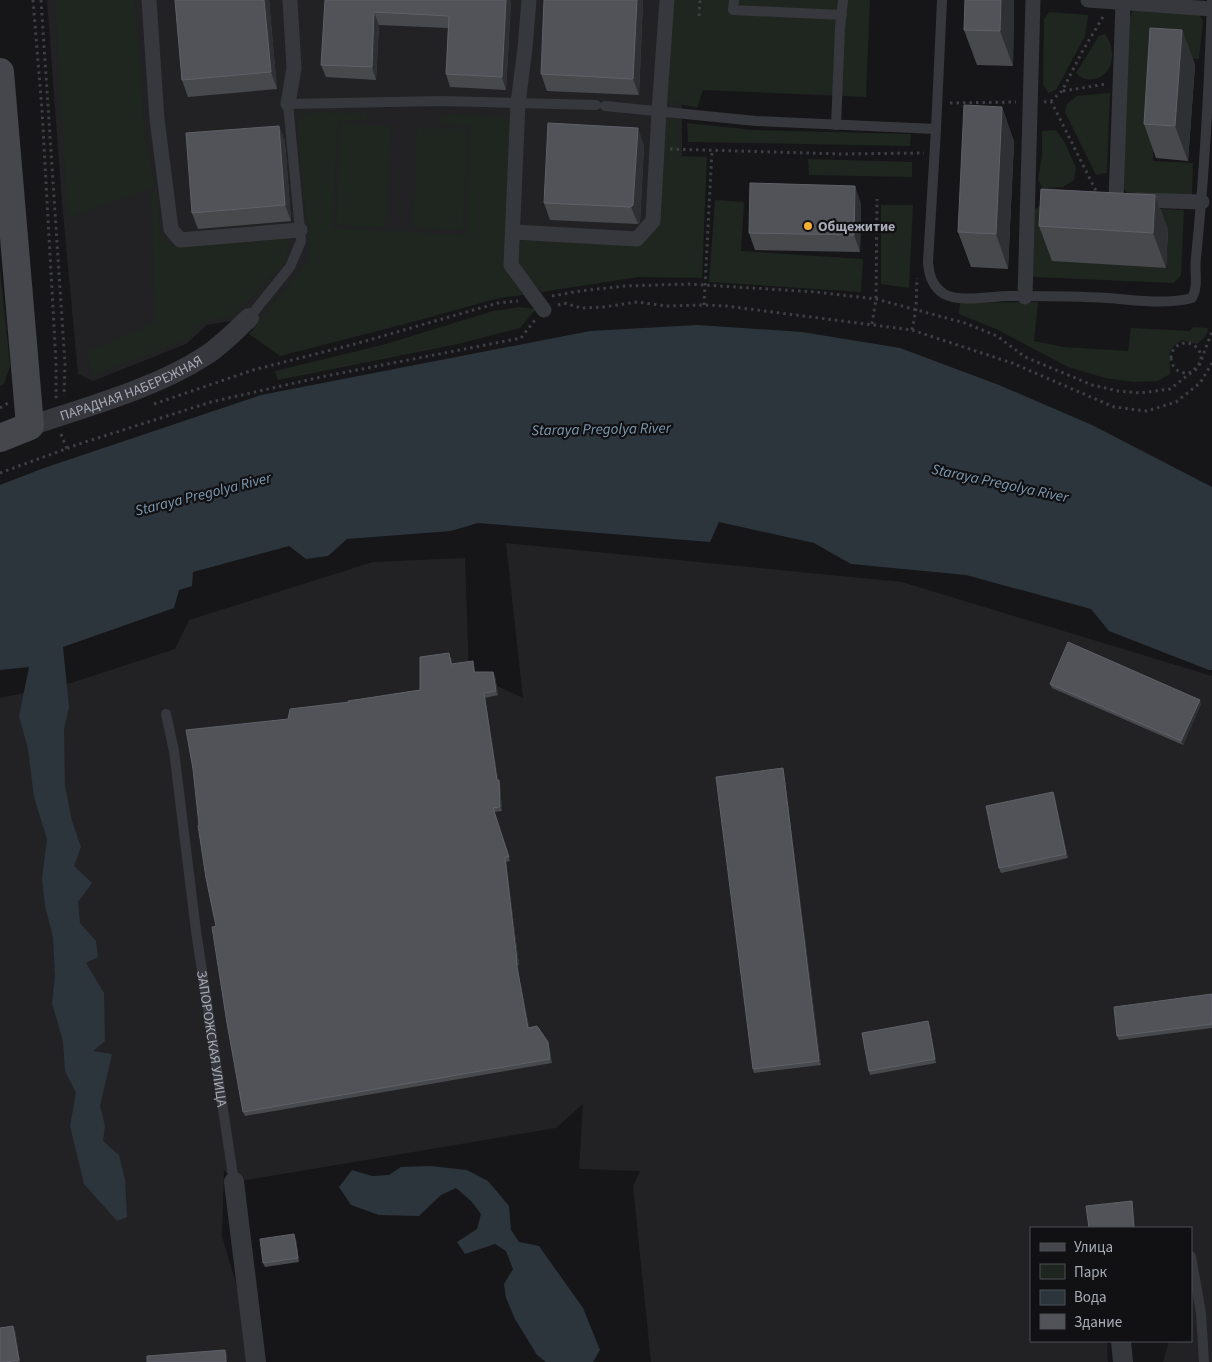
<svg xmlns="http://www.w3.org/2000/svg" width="1212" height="1362" viewBox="0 0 1212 1362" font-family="'Source Sans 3',sans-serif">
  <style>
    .built { fill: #222225 }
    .green { fill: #1e261f }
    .water { fill: #2c353c }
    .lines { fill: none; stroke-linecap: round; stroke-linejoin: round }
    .path { stroke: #3d3f44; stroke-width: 3; stroke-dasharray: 2.5 4; stroke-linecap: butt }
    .service { stroke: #37383d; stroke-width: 10 }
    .pedestrian { stroke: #37383d; stroke-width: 15 }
    .minor { stroke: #37383d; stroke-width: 20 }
    .secondary { stroke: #45474d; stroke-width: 28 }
    .wall { fill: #47494d }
    .shaded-wall { fill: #2f3033 }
    .building { fill: #525359; stroke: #5f6168 }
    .poi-dot { fill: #f2b134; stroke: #111113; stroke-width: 2 }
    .labels { text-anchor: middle; stroke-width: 4.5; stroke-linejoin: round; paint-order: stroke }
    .poi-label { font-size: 14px; font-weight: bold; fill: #a8adb8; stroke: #111113; text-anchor: start }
    .street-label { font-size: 14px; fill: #a8adb8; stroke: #111113 }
    .water-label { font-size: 15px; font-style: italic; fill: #7f9bb3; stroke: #111113 }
  </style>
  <rect width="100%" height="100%" fill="#161618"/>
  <path class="built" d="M 47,0 L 687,0 L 682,95 L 682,270 L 609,270 L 476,288 L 268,328 L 249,318 L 207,325 L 186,344 L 93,381 L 78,374 L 62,202 Z
    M 506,543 L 902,582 L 1212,676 L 1212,1362 L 1163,1362 L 1169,1341 L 1191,1341 L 1191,1228 L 1031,1228 L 1031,1341 L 1107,1341 L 1108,1362 L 651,1362 L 633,1186 L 640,1171 L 579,1169 L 583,1104 L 556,1128 L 234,1182 L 224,1170 L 222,1236 L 238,1290 L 247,1362 L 0,1362 L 0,698 L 74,682 L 175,649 L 189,620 L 373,562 L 465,558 L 469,673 L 523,698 Z"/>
  <path class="green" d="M 55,0 L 135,0 L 145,141 L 155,187 L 68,218 Z
    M 673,0 L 870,0 L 866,97 L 703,90 L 697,108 L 677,103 L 666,102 Z
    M 1139,9 L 1197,13 L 1203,20 L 1199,59 L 1157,56 L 1153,161 L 1193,163 L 1192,195 L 1133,194 L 1126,192 L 1122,186 L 1129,20 L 1132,12 Z
    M 1049,12 L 1088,15 L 1085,36 L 1056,90 L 1048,93 L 1043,84 L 1044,19 Z
    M 1105,34 C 1117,48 1114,76 1094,79 C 1086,80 1082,79 1076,73 L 1099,36 Z
    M 1110,93 L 1107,173 L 1096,175 L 1065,112 L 1067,104 L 1077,96 Z
    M 310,112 L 366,113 L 366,120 L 338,120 L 332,228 L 467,235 L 471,126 L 441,124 L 441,114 L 501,117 L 511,123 L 504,264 C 509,280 516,282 523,295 L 499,298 L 405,324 L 280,356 L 249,334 L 310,259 L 297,121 Z
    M 663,118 L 679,118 L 679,156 L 707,157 L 702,278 L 639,277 L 541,292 L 516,262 L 517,245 L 521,240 L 639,244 L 658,226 Z
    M 687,123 L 753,130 L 911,134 L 910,146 L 688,142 Z
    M 341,124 L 391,126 L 385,228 L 336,225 Z
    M 417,128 L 467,129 L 463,230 L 413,228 Z
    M 1056,130 L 1065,143 L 1076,168 L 1074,180 L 1063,187 L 1043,189 L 1038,180 L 1042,156 L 1042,131 Z
    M 808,159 L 912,162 L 912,177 L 809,175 Z
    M 151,191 L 157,191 L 160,233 L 173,246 L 288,239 L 287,260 L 233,316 L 206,321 L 183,341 L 92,376 L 87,351 L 130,334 L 155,321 Z
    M 715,200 L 744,202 L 741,251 L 863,259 L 861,292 L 709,282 Z
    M 881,205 L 913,205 L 909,288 L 881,284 Z
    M 1041,205 L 1184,210 L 1181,275 L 1174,283 L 1032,277 L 1034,210 Z
    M 0,269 L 10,366 L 4,384 L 0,386 Z
    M 1038,302 L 1034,341 L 1063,347 L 1128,351 L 1131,328 L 1190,331 L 1193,327 L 1208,328 C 1208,335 1202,340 1197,344 L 1182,340 C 1164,350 1171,357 1170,374 L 1158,381 L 1133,382 L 1105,378 L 1068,367 L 996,329 L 959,314 L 960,303 Z
    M 519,307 L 536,309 L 520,328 L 458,344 L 278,380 L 275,371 L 386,344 L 493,311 Z"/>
  <path class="water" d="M 697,325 L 802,332 L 900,348 L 999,385 L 1092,425 L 1212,487 L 1212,670 L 1209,670 L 1109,631 L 1091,609 L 966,575 L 851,564 L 814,543 L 719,522 L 710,542 L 478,523 L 451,531 L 347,539 L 328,556 L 306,559 L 289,546 L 193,572 L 192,586 L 179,590 L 174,608 L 63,647 L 69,707 L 64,729 L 65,786 L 72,821 L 81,847 L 74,866 L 92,883 L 78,902 L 80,923 L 96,941 L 98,957 L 86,963 L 104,993 L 105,1041 L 93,1051 L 112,1054 L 100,1106 L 105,1126 L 103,1141 L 119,1155 L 125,1180 L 127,1217 L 117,1221 L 84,1184 L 70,1126 L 76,1093 L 65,1071 L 63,1041 L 52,1003 L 55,976 L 53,937 L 45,906 L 42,878 L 47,839 L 34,797 L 28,749 L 19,716 L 29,667 L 0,670 L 0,485 L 44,468 L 261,395 L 590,331 Z
    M 430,1166 L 467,1170 L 488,1181 L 509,1206 L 511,1230 L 519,1242 L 539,1246 L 583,1308 L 600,1350 L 593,1362 L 546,1362 L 537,1355 L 515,1319 L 506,1298 L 504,1284 L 513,1269 L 506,1251 L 495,1244 L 465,1254 L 457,1242 L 477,1229 L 481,1214 L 471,1201 L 456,1188 L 441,1195 L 419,1216 L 379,1215 L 351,1205 L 339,1187 L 352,1170 L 372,1176 L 389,1175 L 401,1167 Z"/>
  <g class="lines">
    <path class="path" d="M 33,0 L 42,110 L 56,362 L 56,399
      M 41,0 L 65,364 L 64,396
      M 699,16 L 700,0
      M 1063,91 L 1106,84
      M 1051,101 L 1098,195
      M 1044,102 L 1051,101 L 1062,91 L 1082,52 L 1104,15
      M 950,103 L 1016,102
      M 670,149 L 842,154 L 924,153
      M 552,296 L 580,291 L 625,286 L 688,284 L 816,292 L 876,299 L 965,323 L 997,336 L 1025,357 L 1092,385 L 1118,391 L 1140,393 L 1170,389 L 1192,372 L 1200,363 L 1212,332
      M 558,305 L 564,303 L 581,308 L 604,307 L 637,302 L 666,306 L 704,305 L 726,306 L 912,330 L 1012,363 L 1114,407 L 1147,411 L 1176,402 L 1200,383 L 1212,363
      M 704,305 L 712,150
      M 872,324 L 876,299 L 877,199
      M 912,330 L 916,309 L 917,278
      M1171 358a15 15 0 1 1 30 0a15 15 0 1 1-30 0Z
      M 154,404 L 253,370 L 355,344 L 498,303 L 518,301
      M 0,408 L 8,403
      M 61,434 L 67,449
      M 0,473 L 79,444 L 211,402 L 321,377 L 521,338 L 535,320"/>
    <g class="service">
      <path d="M 734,0 L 733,10 L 842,15"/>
      <path d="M 942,0 L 936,129 L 928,262 C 929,275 932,286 944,294 C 960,303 990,296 1009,296 C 1041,296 1075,296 1108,298 C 1136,300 1165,305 1192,298 C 1199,285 1194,272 1196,257 C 1205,172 1209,86 1212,1"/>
      <path d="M 605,106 L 756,121 L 936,129"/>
      <path d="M 836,125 L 840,28 L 843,0"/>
      <path d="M 249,318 L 290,267 L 301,241 L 288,104 L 442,101 L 596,105"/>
      <path id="s1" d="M 166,714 L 174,751 L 196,931 L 234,1182"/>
      <path d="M 1191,1256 L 1201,1313 L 1204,1362"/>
    </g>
    <path class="pedestrian" d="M 149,0 L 157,119 L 171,229 L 180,240 L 300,230
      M 529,0 L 525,48 L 518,103 L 511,265 L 544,310
      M 1088,0 L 1212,9
      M 288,104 L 294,68 L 290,0
      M 1116,199 L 1123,3
      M 1137,200 L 1202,202
      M 513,232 L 637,239 L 653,221 L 659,111 L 667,0
      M 1025,297 L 1033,0"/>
    <g class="minor">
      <path id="s2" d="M 30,426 C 86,407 156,388 205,356 C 221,346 235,331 249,318"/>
      <path d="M 234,1182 L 256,1362"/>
      <path d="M 1121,1341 L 1123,1362"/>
    </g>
    <path class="secondary" d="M 0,72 L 30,426 L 0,438"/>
  </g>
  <path class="wall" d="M 175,0 L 269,0 L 277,89 L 188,97 L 182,80 Z
    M 325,0 L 511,0 L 506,90 L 450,87 L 446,74 L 448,28 L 379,25 L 376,80 L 326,77 L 321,65 Z
    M 643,0 L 639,95 L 547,91 L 541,74 Z
    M 965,0 L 1014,0 L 1013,66 L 977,65 L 964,30 Z
    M 1182,30 L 1195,65 L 1188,161 L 1156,158 L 1144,124 Z
    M 1002,107 L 1014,142 L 1008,269 L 971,267 L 958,232 Z
    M 279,126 L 285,142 L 291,221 L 198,229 L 192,213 Z
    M 644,145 L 640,222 L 638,224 L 550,220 L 544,203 Z
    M 1155,195 L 1168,230 L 1166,268 L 1052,261 L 1039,226 Z
    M 861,203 L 860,252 L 755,250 L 749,233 Z
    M 451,657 L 452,664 L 474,665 L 475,672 L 495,676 L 498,695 L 485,698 L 498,780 L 499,780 L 500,784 L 502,811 L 494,812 L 510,861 L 506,862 L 519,965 L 517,966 L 529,1027 L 549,1046 L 552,1063 L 245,1116 L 243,1112 L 216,926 L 199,825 L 288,719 L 349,702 L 420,690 Z
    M 1050,684 L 1201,704 L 1183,745 L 1052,688 Z
    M 784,773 L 821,1065 L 754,1073 L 753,1069 Z
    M 1053,792 L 1068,858 L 1001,873 L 999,868 Z
    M 1212,994 L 1212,1028 L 1119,1040 L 1117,1036 Z
    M 930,1025 L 936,1063 L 870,1075 L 869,1071 Z
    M 296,1239 L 299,1262 L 265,1267 L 263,1263 Z
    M 15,1330 L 20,1362 L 0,1362 Z"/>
  <path class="shaded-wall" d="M 264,0 L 269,0 L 277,89 L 271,72 Z
    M 506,0 L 511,0 L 506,90 L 502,77 Z
    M 637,0 L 643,0 L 639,95 L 633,79 Z
    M 1001,0 L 1014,0 L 1013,66 L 1000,31 Z
    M 374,12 L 379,25 L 376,80 L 372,67 Z
    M 1182,30 L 1195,65 L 1188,161 L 1175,126 Z
    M 1002,107 L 1014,142 L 1008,269 L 996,234 Z
    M 279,126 L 285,142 L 291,221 L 285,205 Z
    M 638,128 L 644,145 L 640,222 L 638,224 L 631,207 Z
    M 855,186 L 861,203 L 860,252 L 854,235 Z
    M 1155,195 L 1168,230 L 1166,268 L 1153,233 Z
    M 493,672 L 495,676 L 498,695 L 496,691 Z
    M 484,693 L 485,698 L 499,784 L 497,780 Z
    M 1200,700 L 1201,704 L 1183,745 L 1181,741 Z
    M 783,768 L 784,773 L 821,1065 L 819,1061 Z
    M 499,780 L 500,784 L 502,811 L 500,807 Z
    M 1053,792 L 1055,796 L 1068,858 L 1066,854 Z
    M 505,857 L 506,862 L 519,965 L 517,961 Z
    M 516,961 L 517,966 L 530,1032 L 528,1028 Z
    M 928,1021 L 930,1025 L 936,1063 L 935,1059 Z
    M 548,1042 L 549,1046 L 552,1063 L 550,1059 Z
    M 1132,1201 L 1133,1206 L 1135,1228 L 1134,1228 Z
    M 294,1234 L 296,1239 L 299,1262 L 298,1258 Z
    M 13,1326 L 15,1330 L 20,1362 L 19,1360 Z
    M 225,1350 L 227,1354 L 227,1362 L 226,1362 Z"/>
  <path class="building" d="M 175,0 L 264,0 L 271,72 L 182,80 Z
    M 325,0 L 506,0 L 502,77 L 446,74 L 449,16 L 374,12 L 372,67 L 321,65 Z
    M 544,0 L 637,0 L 633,79 L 541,74 Z
    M 965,0 L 1001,0 L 1000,31 L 964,30 Z
    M 1150,28 L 1182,30 L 1175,126 L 1144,124 Z
    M 964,105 L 1002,107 L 996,234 L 958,232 Z
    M 548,123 L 638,128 L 633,205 L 631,207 L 544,203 Z
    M 279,126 L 285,205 L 192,213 L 186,133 Z
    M 750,183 L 855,186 L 854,235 L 749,233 Z
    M 1041,189 L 1155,195 L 1153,233 L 1039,226 Z
    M 1068,642 L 1200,700 L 1181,741 L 1050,684 Z
    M 449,653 L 451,664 L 473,661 L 474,672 L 493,672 L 496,691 L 484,693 L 497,780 L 499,780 L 500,807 L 493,808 L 509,857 L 505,857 L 517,961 L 516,961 L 528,1028 L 537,1026 L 548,1042 L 550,1059 L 243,1112 L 227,1023 L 212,927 L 216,926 L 206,878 L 198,825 L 199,825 L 193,769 L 186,730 L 288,719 L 290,709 L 349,702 L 348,701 L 420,690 L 420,657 Z
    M 783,768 L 819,1061 L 753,1069 L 716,777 Z
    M 1053,792 L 1066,854 L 999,868 L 986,806 Z
    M 1212,994 L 1212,1024 L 1117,1036 L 1114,1007 Z
    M 928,1021 L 935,1059 L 869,1071 L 862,1033 Z
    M 1132,1201 L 1134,1228 L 1089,1228 L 1086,1206 Z
    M 294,1234 L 298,1258 L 263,1263 L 260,1239 Z
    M 13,1326 L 19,1360 L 6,1362 L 0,1362 L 0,1328 Z
    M 225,1350 L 226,1362 L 147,1362 L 147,1356 Z"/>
  <circle class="poi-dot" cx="808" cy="226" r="5"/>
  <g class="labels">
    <g class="poi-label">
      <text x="818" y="231">Общежитие</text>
    </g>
    <g class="street-label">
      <text dy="5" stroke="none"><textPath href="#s2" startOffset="108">ПАРАДНАЯ НАБЕРЕЖНАЯ</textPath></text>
      <text dy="5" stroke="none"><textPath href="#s1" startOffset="328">ЗАПОРОЖСКАЯ УЛИЦА</textPath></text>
    </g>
    <g class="water-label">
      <text transform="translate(601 429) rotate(-1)" y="5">Staraya Pregolya River</text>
      <text transform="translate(1000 483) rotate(12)" y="5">Staraya Pregolya River</text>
      <text transform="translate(203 494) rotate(-14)" y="5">Staraya Pregolya River</text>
    </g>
  </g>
  <rect x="1030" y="1227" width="162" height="115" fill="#111113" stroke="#4d4f55"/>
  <rect x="1040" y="1243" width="25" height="8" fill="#45474d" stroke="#4d4f55"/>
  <text x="1074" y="1252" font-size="15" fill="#a8adb8">Улица</text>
  <rect x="1040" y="1264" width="25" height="15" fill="#1e261f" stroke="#4d4f55"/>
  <text x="1074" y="1277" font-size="15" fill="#a8adb8">Парк</text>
  <rect x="1040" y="1290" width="25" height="15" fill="#2c353c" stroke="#4d4f55"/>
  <text x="1074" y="1302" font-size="15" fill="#a8adb8">Вода</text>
  <rect x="1040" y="1314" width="25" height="15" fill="#525359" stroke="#4d4f55"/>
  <text x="1074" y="1327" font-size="15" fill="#a8adb8">Здание</text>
</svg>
